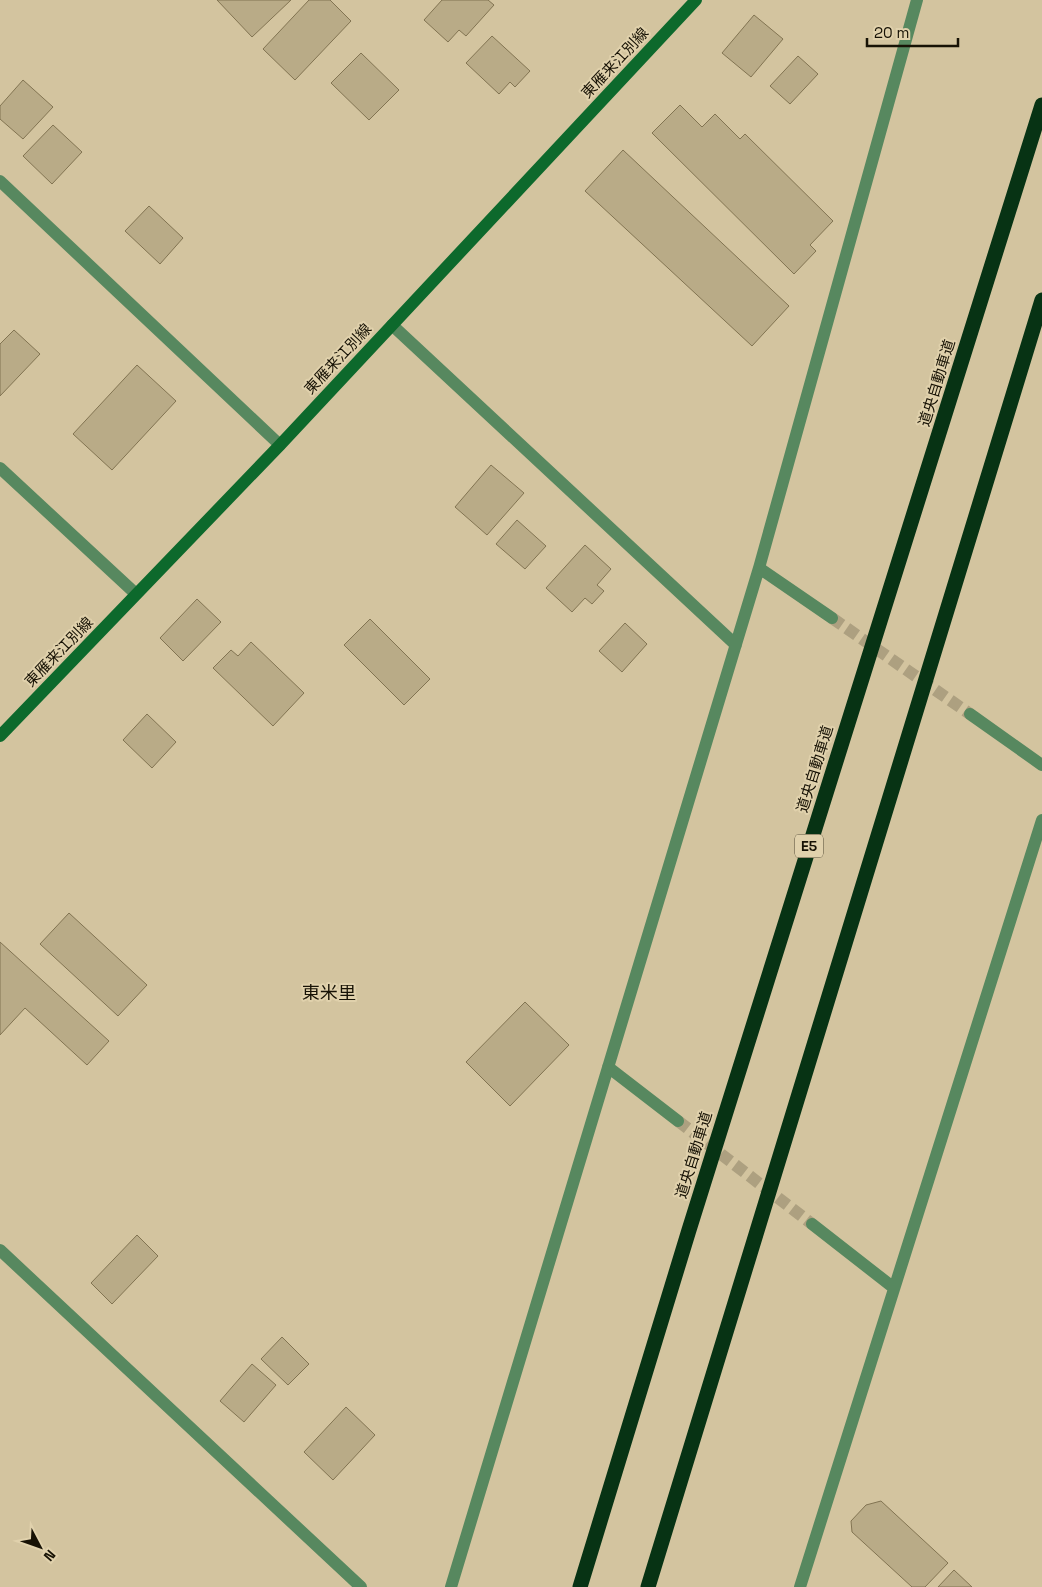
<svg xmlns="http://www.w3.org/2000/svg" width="1042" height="1587" viewBox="0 0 1042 1587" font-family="'Space Grotesk','Noto Sans JP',sans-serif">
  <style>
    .building { fill: #b9ab87; stroke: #827452 }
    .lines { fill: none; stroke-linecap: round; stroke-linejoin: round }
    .street-tunnel { stroke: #ada080; stroke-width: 12; stroke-dasharray: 12 6; stroke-linecap: butt }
    .street { stroke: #57885f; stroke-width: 12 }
    .secondary { stroke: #0d692c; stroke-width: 12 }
    .highway { stroke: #073314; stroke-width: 15 }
    .labels { text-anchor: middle; stroke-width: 4; stroke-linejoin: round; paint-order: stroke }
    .shield { fill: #e0d1ac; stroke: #534b37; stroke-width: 1 }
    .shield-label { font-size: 14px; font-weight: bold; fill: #171205 }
    .street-label { font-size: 15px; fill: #171205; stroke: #e0d1ac }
    .quarter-label { font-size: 18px; fill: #171205; stroke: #e0d1ac }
  </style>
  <rect width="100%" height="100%" fill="#d3c49f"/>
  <path class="building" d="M 217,0 L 291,0 L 252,37 Z
    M 309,0 L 330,0 L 351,21 L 295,80 L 263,49 Z
    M 442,0 L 488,0 L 494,5 L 466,36 L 459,30 L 448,42 L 424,20 Z
    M 754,15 L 783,39 L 751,77 L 722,53 Z
    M 492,36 L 530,71 L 515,87 L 510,82 L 499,94 L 466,63 Z
    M 361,53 L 399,90 L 369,120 L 331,83 Z
    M 798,56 L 818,74 L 790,104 L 770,86 Z
    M 23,80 L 53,107 L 23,139 L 0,119 L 0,106 Z
    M 680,105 L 702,127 L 715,114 L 740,139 L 745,134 L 833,221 L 810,245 L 816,251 L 794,274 L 652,133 Z
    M 53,125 L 82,152 L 52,184 L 23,156 Z
    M 623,150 L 789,306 L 752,346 L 585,191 Z
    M 149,206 L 183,238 L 160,264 L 125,231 Z
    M 14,330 L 40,354 L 0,396 L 0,344 Z
    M 137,365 L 176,401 L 112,470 L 73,434 Z
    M 491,465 L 524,493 L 487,535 L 455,507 Z
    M 517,520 L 546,546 L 525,569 L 496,544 Z
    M 585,545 L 611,569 L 597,585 L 604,591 L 592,604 L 585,598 L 572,612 L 546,588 Z
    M 197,599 L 221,622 L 183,661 L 160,638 Z
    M 370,619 L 430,679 L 404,705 L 344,645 Z
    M 625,623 L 647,644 L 622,672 L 599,651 Z
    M 251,642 L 304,693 L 273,726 L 213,668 L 231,650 L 238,656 Z
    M 147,714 L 176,742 L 152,768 L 123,740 Z
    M 69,913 L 147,985 L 118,1016 L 40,944 Z
    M 0,942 L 109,1041 L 87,1065 L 25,1008 L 0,1035 Z
    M 525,1002 L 569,1045 L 510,1106 L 466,1062 Z
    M 137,1235 L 158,1256 L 112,1304 L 91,1283 Z
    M 282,1337 L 309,1364 L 288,1385 L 261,1359 Z
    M 252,1364 L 276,1385 L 244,1422 L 220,1401 Z
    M 346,1407 L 375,1435 L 333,1480 L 304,1452 Z
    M 881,1501 L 948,1563 L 925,1587 L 912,1587 L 852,1532 L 851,1521 L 866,1505 Z
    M 954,1570 L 972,1587 L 938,1587 Z"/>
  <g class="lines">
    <path class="street-tunnel" d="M 832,618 L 970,714
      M 678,1121 L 812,1224"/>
    <path class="street" d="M 0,181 L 280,445
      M 392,325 L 736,645
      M 0,468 L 136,594
      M 759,568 L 832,618
      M 970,714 L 1042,765
      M 608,1067 L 678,1121
      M 812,1224 L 894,1288
      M 0,1250 L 361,1587
      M 451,1587 L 759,568 L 917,0
      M 800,1587 L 1042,820"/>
    <path class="secondary" d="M 0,736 L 280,445 L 696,0"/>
    <path class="highway" d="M 580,1587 L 689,1230 L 1042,105
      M 648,1587 L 1042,300"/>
  </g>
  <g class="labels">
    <rect class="shield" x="795" y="834.5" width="28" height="23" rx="4"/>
    <g class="shield-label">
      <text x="809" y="851">E5</text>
    </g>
    <g class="street-label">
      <text transform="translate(615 63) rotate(-47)" y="5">東雁来江別線</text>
      <text transform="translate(338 359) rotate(-47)" y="5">東雁来江別線</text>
      <text transform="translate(937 383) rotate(-73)" y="5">道央自動車道</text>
      <text transform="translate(59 652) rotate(-46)" y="5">東雁来江別線</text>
      <text transform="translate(815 769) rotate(-73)" y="5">道央自動車道</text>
      <text transform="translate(694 1155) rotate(-73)" y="5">道央自動車道</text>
    </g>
    <g class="quarter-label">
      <text x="329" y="999">東米里</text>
    </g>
  </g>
  <g transform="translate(40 1547) rotate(131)" stroke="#e0d1ac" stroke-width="4" paint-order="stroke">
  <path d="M0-4L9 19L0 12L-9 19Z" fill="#171205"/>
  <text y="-8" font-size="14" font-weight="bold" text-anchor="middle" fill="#171205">N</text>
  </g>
  <path d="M867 38v8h91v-8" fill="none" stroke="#171205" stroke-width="2.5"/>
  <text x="874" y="38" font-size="15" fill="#171205" stroke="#e0d1ac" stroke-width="4" paint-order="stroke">20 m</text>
</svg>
